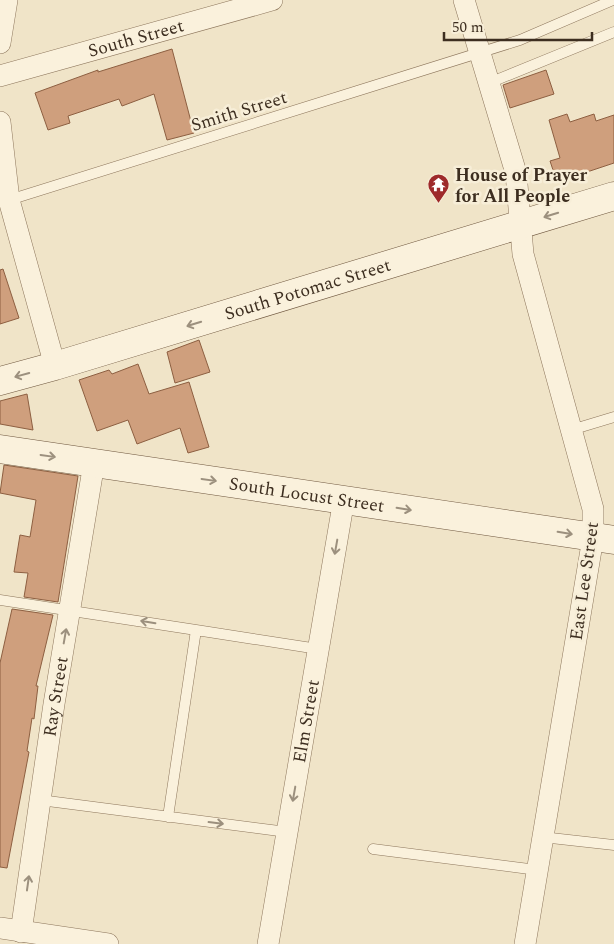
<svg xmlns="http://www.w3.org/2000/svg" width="614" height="944" viewBox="0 0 614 944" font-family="Spectral,serif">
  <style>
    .building { fill: #cf9f7d; stroke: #8d5f41 }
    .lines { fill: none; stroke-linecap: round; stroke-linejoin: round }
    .lane-casing { stroke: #8d765c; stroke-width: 11 }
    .street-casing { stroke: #8d765c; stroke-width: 22 }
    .secondary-casing { stroke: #6f573f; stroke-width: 29 }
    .lane { stroke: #faf1dc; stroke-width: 10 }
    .street { stroke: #faf1dc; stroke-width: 21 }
    .secondary { stroke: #faf1dc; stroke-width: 28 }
    .oneway { stroke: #9c907e }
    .labels { text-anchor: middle; stroke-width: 5; stroke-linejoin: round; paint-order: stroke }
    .street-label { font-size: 18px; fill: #3d2e20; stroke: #f7eed8 }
    .poi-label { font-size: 18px; font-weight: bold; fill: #3d2e20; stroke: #f7eed8; text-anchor: start }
  </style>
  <rect width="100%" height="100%" fill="#f0e4c8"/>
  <path class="building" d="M 172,49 L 194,133 L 167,140 L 154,94 L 122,106 L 119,99 L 68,116 L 70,123 L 48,130 L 35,93 L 98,70 L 98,72 Z
    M 546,70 L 554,94 L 510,108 L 503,85 Z
    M 567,114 L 570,122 L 594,114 L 596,121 L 614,115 L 614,163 L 557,182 L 550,161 L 560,158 L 549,120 Z
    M 3,269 L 19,318 L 0,324 L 0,270 Z
    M 199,340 L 210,372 L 175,383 L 167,352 Z
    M 138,364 L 149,394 L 189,382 L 209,447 L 188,453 L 180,428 L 137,444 L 128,420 L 97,431 L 79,380 L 109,370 L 112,374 Z
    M 27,394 L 33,430 L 0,424 L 0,401 Z
    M 4,465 L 78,476 L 58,602 L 24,597 L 28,573 L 14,572 L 20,535 L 30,537 L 36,500 L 0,493 Z
    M 12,609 L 53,615 L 36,686 L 38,686 L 34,719 L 32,718 L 27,751 L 29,752 L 7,868 L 0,867 L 0,663 Z"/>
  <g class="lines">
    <defs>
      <path id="lane" d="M 489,83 L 614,32
        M 9,200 L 520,40 L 613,0
        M 571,430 L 614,417
        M 0,600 L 196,630
        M 40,800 L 287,832
        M 168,817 L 196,630 L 318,649
        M 542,837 L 614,845
        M 373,849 L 537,870"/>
      <g id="street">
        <path d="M 464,0 L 516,173 L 523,254 L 593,509 L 593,538 L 525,944"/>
        <path d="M 0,43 L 7,0"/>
        <path id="s1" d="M 0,76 L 272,0"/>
        <path d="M 0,122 L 9,200 L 55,366"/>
        <path d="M 0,928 L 108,944"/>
        <path id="s2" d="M 21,932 L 54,704 L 94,463"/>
        <path id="s3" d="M 268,944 L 344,499"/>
      </g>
      <g id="secondary">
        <path id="s4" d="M 0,381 L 55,366 L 614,196"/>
        <path id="s5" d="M 0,449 L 614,540"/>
      </g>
    </defs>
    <use href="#lane" class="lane-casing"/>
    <use href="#street" class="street-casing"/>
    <use href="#secondary" class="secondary-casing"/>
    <use href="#lane" class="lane"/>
    <use href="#street" class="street"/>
    <use href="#secondary" class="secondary"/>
  </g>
  <defs><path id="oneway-shaft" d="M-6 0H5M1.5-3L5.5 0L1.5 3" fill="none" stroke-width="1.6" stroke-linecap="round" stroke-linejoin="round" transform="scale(1.25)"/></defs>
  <g class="oneway">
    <use href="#oneway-shaft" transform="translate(551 215) rotate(163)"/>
    <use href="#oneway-shaft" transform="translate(194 324) rotate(163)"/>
    <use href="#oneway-shaft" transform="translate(22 375) rotate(165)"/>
    <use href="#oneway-shaft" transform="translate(48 456) rotate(8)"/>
    <use href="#oneway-shaft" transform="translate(209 480) rotate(8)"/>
    <use href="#oneway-shaft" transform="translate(404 509) rotate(9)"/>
    <use href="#oneway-shaft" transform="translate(565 533) rotate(9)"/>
    <use href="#oneway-shaft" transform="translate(336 547) rotate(100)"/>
    <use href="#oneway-shaft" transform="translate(148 622) rotate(-171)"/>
    <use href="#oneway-shaft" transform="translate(65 636) rotate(-80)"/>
    <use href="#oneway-shaft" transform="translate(294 794) rotate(100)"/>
    <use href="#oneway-shaft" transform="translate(216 823) rotate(7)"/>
    <use href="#oneway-shaft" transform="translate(28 883) rotate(-82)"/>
  </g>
  <defs>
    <symbol id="temple-pin" viewBox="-11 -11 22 30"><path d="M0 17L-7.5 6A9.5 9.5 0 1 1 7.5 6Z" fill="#9e2a2b" stroke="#f7eed8"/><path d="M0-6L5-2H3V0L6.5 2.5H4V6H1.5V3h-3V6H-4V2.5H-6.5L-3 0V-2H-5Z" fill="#fff"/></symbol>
  </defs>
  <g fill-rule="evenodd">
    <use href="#temple-pin" x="426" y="172" width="25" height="34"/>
  </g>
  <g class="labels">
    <g class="street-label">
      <text dy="6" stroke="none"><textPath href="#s1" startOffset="141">South Street</textPath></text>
      <text transform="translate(239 111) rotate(-17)" y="6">Smith Street</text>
      <text dy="6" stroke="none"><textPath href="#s4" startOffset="321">South Potomac Street</textPath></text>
      <text dy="6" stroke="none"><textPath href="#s5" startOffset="310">South Locust Street</textPath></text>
      <text transform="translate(584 581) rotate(-82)" y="6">East Lee Street</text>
      <text dy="6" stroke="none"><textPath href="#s2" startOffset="238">Ray Street</textPath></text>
      <text dy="6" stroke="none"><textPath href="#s3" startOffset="226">Elm Street</textPath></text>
    </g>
    <g class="poi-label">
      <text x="455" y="181">House of Prayer<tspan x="455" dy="21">for All People</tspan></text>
    </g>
  </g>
  <path d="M444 32v8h148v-8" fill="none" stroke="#3d2e20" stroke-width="2.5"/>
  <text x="452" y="32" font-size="15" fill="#3d2e20" stroke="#f7eed8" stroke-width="4" paint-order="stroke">50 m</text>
</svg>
